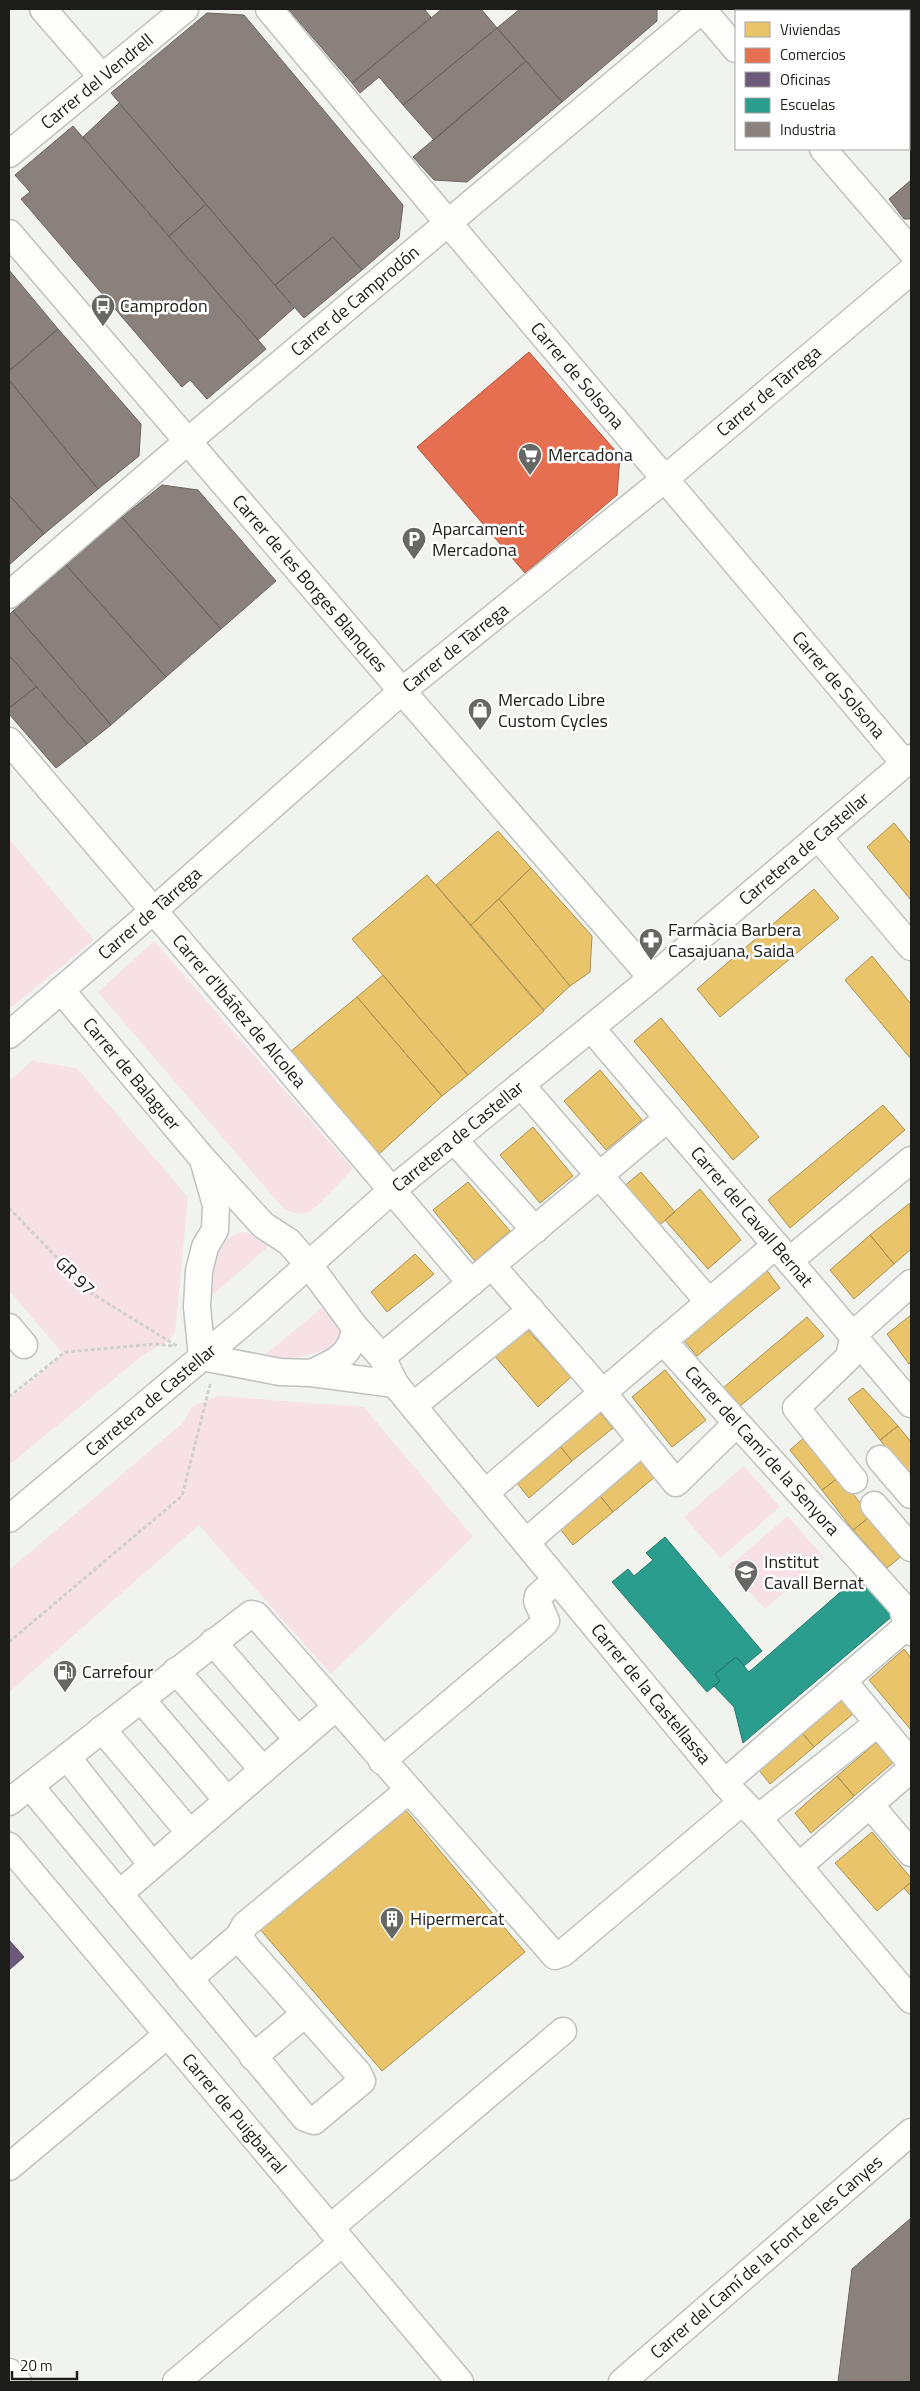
<svg xmlns="http://www.w3.org/2000/svg" width="920" height="2391" viewBox="0 0 920 2391" font-family="'Titillium Web',sans-serif">
  <style>
    .green { fill: #f7e1e6 }
    .homes { fill: #e9c46a; stroke: #ac9252 }
    .shops { fill: #e76f51; stroke: #aa5640 }
    .offices { fill: #6d597a; stroke: #55475d }
    .schools { fill: #2a9d8f; stroke: #26776c }
    .industry { fill: #8a817c; stroke: #69635e }
    .lines { fill: none; stroke-linecap: round; stroke-linejoin: round }
    .minor-casing { stroke: #c0c2bd; stroke-width: 29 }
    .path { stroke: #d0d1cf; stroke-width: 3; stroke-dasharray: 4 2.5; stroke-linecap: butt }
    .minor { stroke: #fdfdfc; stroke-width: 26 }
    .labels { text-anchor: middle; stroke-width: 5; stroke-linejoin: round; paint-order: stroke }
    .street-label { font-size: 18px; fill: #1c1d19; stroke: #fff }
    .poi-label { font-size: 18px; fill: #1c1d19; stroke: #fff; text-anchor: start }
  </style>
  <rect width="100%" height="100%" fill="#f1f3ee"/>
  <path class="green" d="M 9,839 L 94,940 L 9,1009 Z
    M 154,941 L 353,1169 C 342,1179 322,1204 310,1211 C 301,1216 292,1213 283,1208 L 98,992 Z
    M 32,1061 L 77,1068 L 188,1197 L 175,1332 L 170,1339 L 143,1355 L 9,1465 L 9,1400 L 63,1354 L 9,1290 L 9,1081 Z
    M 243,1232 L 257,1235 L 269,1246 L 209,1298 C 209,1273 214,1238 243,1232 Z
    M 322,1308 L 347,1337 C 322,1355 291,1362 262,1357 Z
    M 218,1396 L 364,1407 L 473,1537 L 331,1674 L 199,1525 L 9,1692 L 9,1570 L 184,1422 L 191,1407 Z
    M 744,1466 L 780,1507 L 720,1558 L 684,1517 Z
    M 788,1516 L 824,1558 L 765,1609 L 728,1567 Z"/>
  <path class="homes" d="M 894,823 L 911,844 L 911,900 L 867,847 Z
    M 498,831 L 531,868 L 471,925 L 436,885 Z
    M 531,868 L 592,936 L 590,972 L 570,986 L 499,899 Z
    M 427,875 L 544,1011 L 468,1075 L 352,939 Z
    M 814,889 L 839,918 L 720,1017 L 697,989 Z
    M 499,899 L 570,986 L 544,1010 L 471,925 Z
    M 872,956 L 911,1004 L 911,1059 L 845,980 Z
    M 383,975 L 468,1075 L 442,1096 L 357,997 Z
    M 357,997 L 442,1096 L 378,1155 L 290,1052 Z
    M 661,1018 L 759,1137 L 733,1160 L 634,1041 Z
    M 600,1070 L 642,1120 L 606,1150 L 564,1101 Z
    M 883,1105 L 905,1130 L 790,1228 L 768,1200 Z
    M 533,1127 L 573,1176 L 540,1203 L 500,1155 Z
    M 641,1172 L 675,1212 L 656,1228 L 622,1188 Z
    M 468,1182 L 510,1231 L 475,1261 L 433,1210 Z
    M 700,1189 L 741,1240 L 708,1269 L 665,1220 Z
    M 910,1203 L 911,1249 L 894,1264 L 870,1235 Z
    M 870,1235 L 894,1264 L 854,1299 L 830,1270 Z
    M 415,1254 L 434,1274 L 387,1312 L 371,1292 Z
    M 765,1268 L 780,1288 L 697,1356 L 681,1337 Z
    M 911,1315 L 911,1362 L 909,1364 L 887,1334 Z
    M 807,1317 L 824,1336 L 739,1407 L 723,1388 Z
    M 525,1327 L 571,1377 L 538,1407 L 494,1355 Z
    M 665,1370 L 706,1420 L 672,1447 L 632,1397 Z
    M 863,1388 L 898,1426 L 880,1440 L 848,1399 Z
    M 596,1408 L 613,1428 L 572,1461 L 556,1441 Z
    M 898,1426 L 911,1442 L 911,1478 L 880,1440 Z
    M 806,1436 L 839,1477 L 822,1490 L 790,1450 Z
    M 556,1441 L 572,1461 L 529,1498 L 513,1478 Z
    M 639,1456 L 657,1475 L 613,1512 L 597,1492 Z
    M 839,1477 L 871,1516 L 853,1530 L 822,1490 Z
    M 597,1492 L 613,1512 L 573,1545 L 557,1525 Z
    M 871,1516 L 904,1554 L 887,1568 L 853,1530 Z
    M 904,1649 L 911,1658 L 911,1730 L 869,1680 Z
    M 838,1693 L 854,1713 L 814,1747 L 798,1728 Z
    M 798,1728 L 814,1747 L 770,1784 L 754,1764 Z
    M 878,1741 L 895,1761 L 854,1796 L 837,1776 Z
    M 837,1776 L 854,1796 L 811,1833 L 795,1813 Z
    M 404,1808 L 525,1952 L 382,2071 L 258,1927 Z
    M 872,1832 L 911,1878 L 911,1882 L 877,1911 L 835,1863 Z
    M 911,1882 L 911,1896 L 904,1888 Z"/>
  <path class="shops" d="M 529,352 L 620,456 L 617,495 L 525,573 L 417,447 Z"/>
  <path class="offices" d="M 9,1940 L 24,1957 L 9,1970 Z"/>
  <path class="schools" d="M 665,1537 L 762,1651 L 744,1666 L 736,1657 L 715,1674 L 720,1681 L 707,1692 L 612,1582 L 628,1569 L 634,1576 L 653,1560 L 646,1553 Z
    M 861,1574 L 896,1613 L 743,1743 L 734,1707 L 714,1686 L 720,1681 L 715,1674 L 736,1657 L 749,1672 Z"/>
  <path class="industry" d="M 288,9 L 424,9 L 431,17 L 352,83 Z
    M 442,9 L 481,9 L 497,28 L 403,105 L 379,77 L 360,93 L 352,83 Z
    M 520,9 L 657,9 L 657,21 L 562,102 L 497,28 Z
    M 207,13 L 244,15 L 403,205 L 399,238 L 362,270 L 333,237 L 275,285 L 111,93 Z
    M 497,28 L 526,61 L 434,140 L 403,105 Z
    M 526,61 L 562,102 L 467,182 L 434,180 L 413,157 Z
    M 119,103 L 206,204 L 169,236 L 83,137 Z
    M 73,126 L 266,349 L 207,399 L 190,380 L 182,387 L 21,199 L 30,192 L 15,175 Z
    M 911,180 L 911,219 L 904,219 L 889,199 Z
    M 206,204 L 294,308 L 258,340 L 169,236 Z
    M 333,237 L 362,270 L 304,318 L 275,285 Z
    M 9,270 L 58,329 L 9,371 Z
    M 58,329 L 141,424 L 139,456 L 98,489 L 9,380 L 9,371 Z
    M 9,380 L 98,489 L 44,534 L 9,495 Z
    M 162,485 L 198,490 L 276,581 L 221,629 L 122,517 Z
    M 9,495 L 44,534 L 9,565 Z
    M 122,517 L 221,629 L 166,677 L 66,565 Z
    M 66,565 L 166,677 L 111,725 L 13,611 Z
    M 13,611 L 111,725 L 87,744 L 9,655 L 9,615 Z
    M 9,655 L 36,687 L 9,708 Z
    M 36,687 L 87,744 L 56,768 L 9,714 L 9,708 Z
    M 911,2218 L 911,2382 L 838,2382 L 852,2269 Z"/>
  <g class="lines">
    <defs>
      <g id="minor">
        <path d="M 43,9 L 102,77"/>
        <path id="s1" d="M 269,9 C 479,262 694,511 905,764"/>
        <path d="M 702,9 L 736,49"/>
        <path d="M 823,149 L 911,251"/>
        <path id="s2" d="M 9,154 L 185,9"/>
        <path id="s3" d="M 9,233 L 402,691 L 652,978"/>
        <path id="s4" d="M 9,595 L 188,441 L 703,9"/>
        <path id="s5" d="M 9,741 L 471,1283"/>
        <path d="M 818,837 L 911,947"/>
        <path id="s6" d="M 61,990 L 203,1159 L 263,1225 L 289,1242 L 309,1265 L 355,1327 L 382,1357 L 395,1384 L 413,1406 L 728,1787 L 758,1818 L 911,2000"/>
        <path id="s7" d="M 591,1028 L 911,1404"/>
        <path id="s8" d="M 9,1035 L 153,911 L 402,691 L 666,478 L 911,271"/>
        <path d="M 521,1085 L 709,1302"/>
        <path d="M 454,1140 L 535,1230"/>
        <path d="M 789,1261 L 911,1160"/>
        <path d="M 492,1266 L 603,1393 L 676,1483 L 736,1424"/>
        <path d="M 9,1327 L 24,1345"/>
        <path id="s9" d="M 663,1341 L 902,1606 L 907,1626 L 911,1632"/>
        <path d="M 202,1357 L 197,1307 L 199,1271 L 205,1247 L 215,1230 L 216,1205 L 204,1163"/>
        <path d="M 202,1357 L 280,1372 L 311,1373 L 395,1384"/>
        <path d="M 382,1357 L 668,1118"/>
        <path d="M 311,1373 C 334,1363 353,1355 355,1327"/>
        <path d="M 413,1406 L 531,1310"/>
        <path d="M 880,1459 L 911,1495"/>
        <path d="M 854,1480 L 796,1408 L 849,1357 L 854,1334 L 911,1283"/>
        <path d="M 485,1493 L 776,1245"/>
        <path d="M 874,1505 L 911,1548"/>
        <path id="s10" d="M 9,1519 L 250,1317 L 391,1191 L 652,978 L 911,758"/>
        <path d="M 526,1542 L 642,1442"/>
        <path d="M 213,1642 L 298,1740"/>
        <path d="M 176,1671 L 263,1770"/>
        <path d="M 844,1682 L 911,1763"/>
        <path d="M 141,1699 L 227,1800"/>
        <path d="M 102,1729 L 190,1833"/>
        <path d="M 67,1757 L 152,1865"/>
        <path d="M 382,1761 L 544,1624 L 546,1621 L 537,1601 L 538,1596 L 557,1580"/>
        <path d="M 724,1783 L 907,1626"/>
        <path d="M 30,1786 L 305,2118 L 314,2121 L 362,2081 L 358,2073 L 247,1948 L 239,1936 L 245,1925 L 409,1790"/>
        <path d="M 9,1802 L 251,1614 L 256,1615 L 555,1956 L 563,1953 L 742,1802"/>
        <path d="M 870,1805 L 911,1853"/>
        <path d="M 758,1818 L 878,1723"/>
        <path id="s11" d="M 9,1846 L 460,2382"/>
        <path d="M 799,1866 L 911,1769"/>
        <path d="M 119,1894 L 335,1708"/>
        <path d="M 189,1979 L 239,1936"/>
        <path d="M 253,2057 L 305,2014"/>
        <path d="M 9,2167 L 167,2035"/>
        <path d="M 330,2228 L 563,2031"/>
        <path d="M 9,2372 L 18,2382"/>
        <path d="M 176,2382 L 342,2243"/>
        <path id="s12" d="M 622,2382 L 911,2132"/>
      </g>
    </defs>
    <use href="#minor" class="minor-casing"/>
    <path class="path" d="M 9,1208 L 91,1293 L 177,1346
      M 9,1397 L 65,1352 L 155,1344 L 174,1346
      M 9,1642 L 182,1496 L 210,1385 L 208,1383"/>
    <use href="#minor" class="minor"/>
  </g>
  <defs>
    <symbol id="bus-pin" viewBox="-11 -11 22 30"><path d="M0 17L-7.5 6A9.5 9.5 0 1 1 7.5 6Z" fill="#676864" stroke="#fff"/><path d="M-5-6H5V4H4V6H2V4H-2V6H-4V4H-5ZM-3.5-4V0h7V-4ZM-3.5 1.2v1.5H-2V1.2ZM2 1.2v1.5H3.5V1.2Z" fill="#fff"/></symbol>
    <symbol id="supermarket-pin" viewBox="-11 -11 22 30"><path d="M0 17L-7.5 6A9.5 9.5 0 1 1 7.5 6Z" fill="#676864" stroke="#fff"/><path d="M-6-5.5h2.5l.6 2H6L4.5 2H-2.5L-4.4-4H-6ZM-1.5 3.2a1.3 1.3 0 1 0 .1 0ZM3 3.2a1.3 1.3 0 1 0 .1 0Z" fill="#fff"/></symbol>
    <symbol id="parking-pin" viewBox="-11 -11 22 30"><path d="M0 17L-7.5 6A9.5 9.5 0 1 1 7.5 6Z" fill="#676864" stroke="#fff"/><path d="M-3.5-5.5H1a3.5 3.5 0 0 1 0 7H-1V5.5H-3.5ZM-1-3.4V-.6H.8a1.4 1.4 0 0 0 0-2.8Z" fill="#fff"/></symbol>
    <symbol id="shop-pin" viewBox="-11 -11 22 30"><path d="M0 17L-7.5 6A9.5 9.5 0 1 1 7.5 6Z" fill="#676864" stroke="#fff"/><path d="M-5-2.5h2.3a2.7 3.5 0 0 1 5.4 0H5L5.5 6h-11ZM-1.5-2.5h3a1.5 2.3 0 0 0-3 0Z" fill="#fff"/></symbol>
    <symbol id="pharmacy-pin" viewBox="-11 -11 22 30"><path d="M0 17L-7.5 6A9.5 9.5 0 1 1 7.5 6Z" fill="#676864" stroke="#fff"/><path d="M-2-6h4v4h4v4h-4v4h-4v-4h-4v-4h4Z" fill="#fff"/></symbol>
    <symbol id="school-pin" viewBox="-11 -11 22 30"><path d="M0 17L-7.5 6A9.5 9.5 0 1 1 7.5 6Z" fill="#676864" stroke="#fff"/><path d="M0-5L7-2L0 1L-7-2ZM-4 1L0 2.5L4 1V4Q0 6-4 4Z" fill="#fff"/></symbol>
    <symbol id="fuel-pin" viewBox="-11 -11 22 30"><path d="M0 17L-7.5 6A9.5 9.5 0 1 1 7.5 6Z" fill="#676864" stroke="#fff"/><path d="M-5.5-6h7V0h2V4h1.3V-2.5L3-4.5l.8-.8L6-3V5H2.5V1h-1V6h-7ZM-4.2-4.7v3.2H.2V-4.7Z" fill="#fff"/></symbol>
    <symbol id="building-pin" viewBox="-11 -11 22 30"><path d="M0 17L-7.5 6A9.5 9.5 0 1 1 7.5 6Z" fill="#676864" stroke="#fff"/><path d="M-4-6H4V6H1V3H-1V6H-4ZM-2.5-4.3h1.7v1.8h-1.7ZM.8-4.3h1.7v1.8H.8ZM-2.5-1h1.7V.8h-1.7ZM.8-1h1.7V.8H.8Z" fill="#fff"/></symbol>
  </defs>
  <g fill-rule="evenodd">
    <use href="#bus-pin" x="89" y="292" width="28" height="38"/>
    <use href="#supermarket-pin" x="516" y="441" width="28" height="38"/>
    <use href="#parking-pin" x="400" y="525" width="28" height="38"/>
    <use href="#shop-pin" x="466" y="696" width="28" height="38"/>
    <use href="#pharmacy-pin" x="637" y="926" width="28" height="38"/>
    <use href="#school-pin" x="732" y="1558" width="28" height="38"/>
    <use href="#fuel-pin" x="51" y="1658" width="28" height="38"/>
    <use href="#building-pin" x="378" y="1905" width="28" height="38"/>
  </g>
  <g class="labels">
    <g class="street-label">
      <text dy="6" stroke="none"><textPath href="#s2" startOffset="114">Carrer del Vendrell</textPath></text>
      <text dy="6" stroke="none"><textPath href="#s4" startOffset="454">Carrer de Camprodón</textPath></text>
      <text dy="6" stroke="none"><textPath href="#s1" startOffset="479">Carrer de Solsona</textPath></text>
      <text dy="6" stroke="none"><textPath href="#s8" startOffset="996">Carrer de Tàrrega</textPath></text>
      <text dy="6" stroke="none"><textPath href="#s3" startOffset="462">Carrer de les Borges Blanques</textPath></text>
      <text dy="6" stroke="none"><textPath href="#s8" startOffset="591">Carrer de Tàrrega</textPath></text>
      <text dy="6" stroke="none"><textPath href="#s1" startOffset="884">Carrer de Solsona</textPath></text>
      <text dy="6" stroke="none"><textPath href="#s10" startOffset="1040">Carretera de Castellar</textPath></text>
      <text dy="6" stroke="none"><textPath href="#s8" startOffset="186">Carrer de Tàrrega</textPath></text>
      <text dy="6" stroke="none"><textPath href="#s5" startOffset="355">Carrer d'Ibáñez de Alcolea</textPath></text>
      <text dy="6" stroke="none"><textPath href="#s6" startOffset="110">Carrer de Balaguer</textPath></text>
      <text dy="6" stroke="none"><textPath href="#s10" startOffset="590">Carretera de Castellar</textPath></text>
      <text dy="6" stroke="none"><textPath href="#s7" startOffset="248">Carrer del Cavall Bernat</textPath></text>
      <text transform="translate(75 1276) rotate(44)" y="6">GR 97</text>
      <text dy="6" stroke="none"><textPath href="#s10" startOffset="185">Carretera de Castellar</textPath></text>
      <text dy="6" stroke="none"><textPath href="#s9" startOffset="148">Carrer del Camí de la Senyora</textPath></text>
      <text dy="6" stroke="none"><textPath href="#s6" startOffset="921">Carrer de la Castellassa</textPath></text>
      <text dy="6" stroke="none"><textPath href="#s11" startOffset="350">Carrer de Puigbarral</textPath></text>
      <text dy="6" stroke="none"><textPath href="#s12" startOffset="191">Carrer del Camí de la Font de les Canyes</textPath></text>
    </g>
    <g class="poi-label">
      <text x="120" y="312">Camprodon</text>
      <text x="548" y="461">Mercadona</text>
      <text x="432" y="535">Aparcament<tspan x="432" dy="21">Mercadona</tspan></text>
      <text x="498" y="706">Mercado Libre<tspan x="498" dy="21">Custom Cycles</tspan></text>
      <text x="668" y="936">Farmàcia Barbera<tspan x="668" dy="21">Casajuana, Saida</tspan></text>
      <text x="764" y="1568">Institut<tspan x="764" dy="21">Cavall Bernat</tspan></text>
      <text x="82" y="1678">Carrefour</text>
      <text x="410" y="1925">Hipermercat</text>
    </g>
  </g>
  <rect width="920" height="2391" fill="none" stroke="#1c1d19" stroke-width="20"/>
  <rect x="735" y="10" width="175" height="140" fill="#ffffff" stroke="#a4a5a3"/>
  <rect x="745" y="22" width="25" height="15" fill="#e9c46a" stroke="#a4a5a3"/>
  <text x="780" y="35" font-size="15" fill="#1c1d19">Viviendas</text>
  <rect x="745" y="48" width="25" height="15" fill="#e76f51" stroke="#a4a5a3"/>
  <text x="780" y="60" font-size="15" fill="#1c1d19">Comercios</text>
  <rect x="745" y="72" width="25" height="15" fill="#6d597a" stroke="#a4a5a3"/>
  <text x="780" y="85" font-size="15" fill="#1c1d19">Oficinas</text>
  <rect x="745" y="98" width="25" height="15" fill="#2a9d8f" stroke="#a4a5a3"/>
  <text x="780" y="110" font-size="15" fill="#1c1d19">Escuelas</text>
  <rect x="745" y="122" width="25" height="15" fill="#8a817c" stroke="#a4a5a3"/>
  <text x="780" y="135" font-size="15" fill="#1c1d19">Industria</text>
  <path d="M12 2371v8h65v-8" fill="none" stroke="#1c1d19" stroke-width="2.5"/>
  <text x="20" y="2371" font-size="15" fill="#1c1d19" stroke="#ffffff" stroke-width="4" paint-order="stroke">20 m</text>
</svg>
